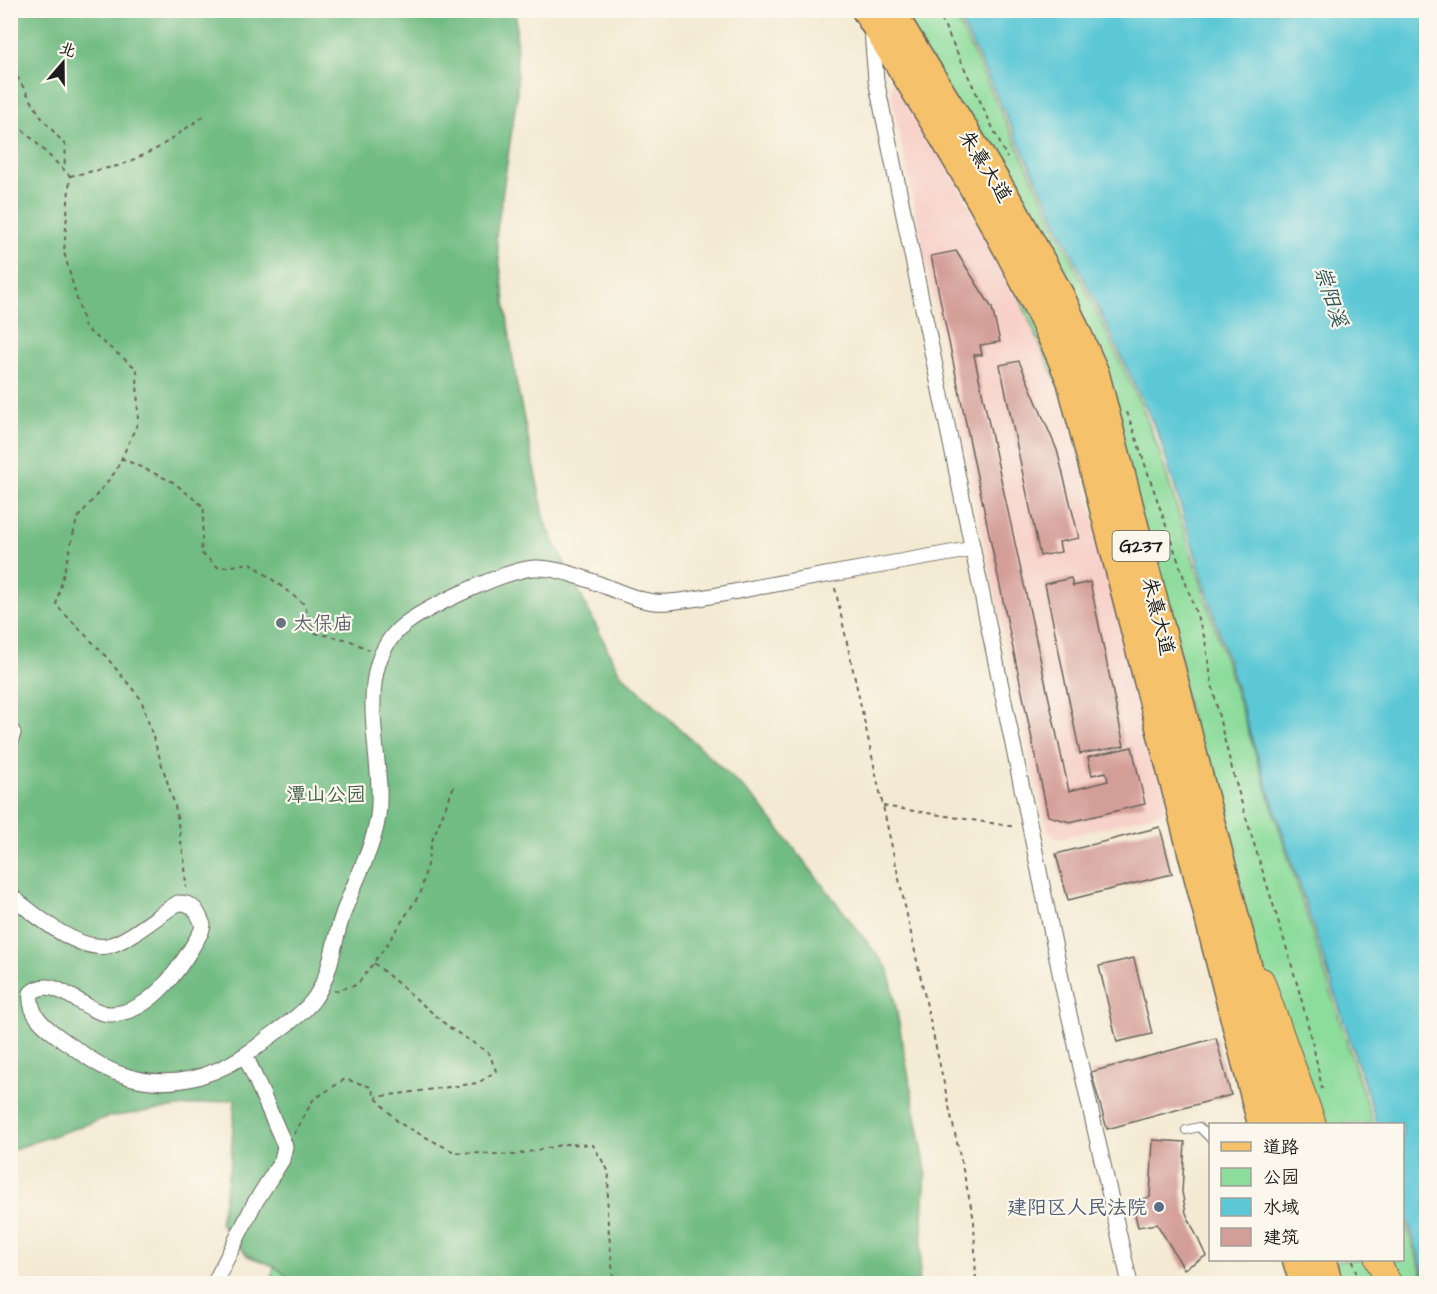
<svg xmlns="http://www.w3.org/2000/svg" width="1437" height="1294" viewBox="0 0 1437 1294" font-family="'Architects Daughter','LXGW WenKai TC',sans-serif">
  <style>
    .built { fill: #f7d1c9 }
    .green { fill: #8cdc9b; stroke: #547c5c; stroke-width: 1.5 }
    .forest { fill: #71bc83; stroke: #466c50; stroke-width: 1.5 }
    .water { fill: #5cc8d6; stroke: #3c7279; stroke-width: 1.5 }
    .building { fill: #d49e98 }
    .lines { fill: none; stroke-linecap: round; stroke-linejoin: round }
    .lane-casing { stroke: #68645c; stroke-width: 10 }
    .street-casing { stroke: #68645c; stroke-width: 17 }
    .primary-casing { stroke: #68645c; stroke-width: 26 }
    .highway-casing { stroke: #68645c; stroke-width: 31 }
    .path { stroke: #68645c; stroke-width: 2; stroke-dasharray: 4.5 4.5; stroke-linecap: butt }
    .lane { stroke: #fff; stroke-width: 8 }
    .street { stroke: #fff; stroke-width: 15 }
    .primary { stroke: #f5c16b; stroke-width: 24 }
    .highway { stroke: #f5c16b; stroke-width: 28 }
    .worship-dot { fill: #6b7280; stroke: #fbf7ec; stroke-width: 2 }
    .service-dot { fill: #5c6f8a; stroke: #fbf7ec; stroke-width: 2 }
    .labels { text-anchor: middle; stroke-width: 4.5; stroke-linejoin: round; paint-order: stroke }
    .shield { fill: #fbf7ec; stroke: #5f5e5a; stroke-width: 1.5 }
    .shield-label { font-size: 18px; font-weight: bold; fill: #1c1c1c }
    .street-label { font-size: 20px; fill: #1c1c1c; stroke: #fbf7ec }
    .worship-label { font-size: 20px; fill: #5b616d; stroke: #fbf7ec; text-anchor: start }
    .park-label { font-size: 20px; fill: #435f48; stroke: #fbf7ec }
    .service-label { font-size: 20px; fill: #4e5e75; stroke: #fbf7ec; text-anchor: end }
    .water-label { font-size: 21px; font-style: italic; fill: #32585d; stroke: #fbf7ec }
  </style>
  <rect width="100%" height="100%" fill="#fbf7ec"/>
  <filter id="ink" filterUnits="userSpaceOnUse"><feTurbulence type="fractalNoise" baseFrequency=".0167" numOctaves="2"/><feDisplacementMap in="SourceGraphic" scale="12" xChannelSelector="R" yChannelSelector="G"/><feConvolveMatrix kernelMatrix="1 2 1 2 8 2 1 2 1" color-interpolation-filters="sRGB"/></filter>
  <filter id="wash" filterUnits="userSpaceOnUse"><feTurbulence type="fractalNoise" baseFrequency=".008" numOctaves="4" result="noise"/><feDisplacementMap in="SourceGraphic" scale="24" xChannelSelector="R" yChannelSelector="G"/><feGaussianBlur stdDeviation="1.35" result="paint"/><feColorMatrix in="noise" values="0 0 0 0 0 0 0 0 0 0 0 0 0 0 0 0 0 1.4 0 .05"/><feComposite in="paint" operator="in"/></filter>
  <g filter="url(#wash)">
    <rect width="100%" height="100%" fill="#f4ead3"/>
    <path class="built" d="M 896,81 L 927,126 L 1042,343 L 1068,416 L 1167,801 L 1160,813 L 1058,839 L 1048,830 L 1031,765 L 893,104 L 891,86 Z"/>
    <path class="green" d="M 896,11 L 953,11 L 1142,407 L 1157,445 L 1373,1124 L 1299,1124 L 1174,655 Z
      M 1403,1214 L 1425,1283 L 1337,1283 L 1331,1260 L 1402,1260 Z
      M 274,1266 L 296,1283 L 271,1284 Z"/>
    <path class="forest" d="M 10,11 L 516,11 L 517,95 L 496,237 L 516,381 L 546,525 L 619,672 L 757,801 L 889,970 L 926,1170 L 919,1283 L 296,1283 L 274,1266 L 248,1256 L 220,1223 L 231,1159 L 235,1099 L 108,1117 L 11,1150 Z"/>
    <path class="water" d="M 956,11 L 1426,11 L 1426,1280 L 1403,1205 L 1402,1124 L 1377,1124 L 1250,733 L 1159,436 Z"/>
    <g id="blocks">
      <path class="building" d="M 956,251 L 992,308 L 1000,342 L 980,345 L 982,355 L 974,355 L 1069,791 L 1108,781 L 1106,772 L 1092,775 L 1088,757 L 1132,747 L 1145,804 L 1070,822 L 1048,816 L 931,256 Z
        M 1019,361 L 1057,450 L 1079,538 L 1059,542 L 1061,552 L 1040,556 L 1000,365 Z
        M 1071,578 L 1073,586 L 1090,582 L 1124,746 L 1080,754 L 1045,584 Z
        M 1160,827 L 1172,874 L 1068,900 L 1056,854 Z
        M 1134,958 L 1152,1034 L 1117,1042 L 1099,966 Z
        M 1216,1038 L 1231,1095 L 1107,1129 L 1091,1072 Z
        M 1153,1140 L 1185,1142 L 1182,1192 L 1186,1213 L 1206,1256 L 1184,1269 L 1157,1224 L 1138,1227 L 1132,1202 L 1150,1197 Z"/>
    </g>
  </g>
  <g filter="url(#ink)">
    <use href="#blocks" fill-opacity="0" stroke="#68645c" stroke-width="1.5"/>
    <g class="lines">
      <defs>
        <path id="lane" d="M 1186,1130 L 1199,1127 L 1210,1138"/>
        <path id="street" d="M 872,31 L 876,80 L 1064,992 L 1130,1284
          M 10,729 L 13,733 L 10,742
          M 10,895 C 33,913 80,955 111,945 C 134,937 157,916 178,903 C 193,902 198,912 203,925 L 201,932 C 183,964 153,1013 111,1014 C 84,1014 55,972 31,993 C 28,1015 46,1028 63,1040 C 81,1052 99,1067 120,1074 C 175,1094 226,1073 268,1038 C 284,1026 302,1015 314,999 C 331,975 333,944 342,917 C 353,883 373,851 378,816 C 386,757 348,668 405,624 C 429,606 506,570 534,568 C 552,567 570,573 586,579 C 613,588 641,605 669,602 C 705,599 740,590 775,584 C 841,572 907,561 973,549
          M 214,1284 L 254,1204 L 282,1160 L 285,1146 L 246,1057"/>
        <path id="primary" d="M 1262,980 L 1314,1124
          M 1377,1260 L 1390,1284"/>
        <path id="highway" d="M 866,10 C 940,130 1016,249 1071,380 L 1262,1124
          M 890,10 L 1012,208 L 1061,298 L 1095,374 L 1288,1124
          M 1297,1260 L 1304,1284
          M 1322,1260 L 1328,1284"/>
      </defs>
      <use href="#lane" class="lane-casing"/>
      <use href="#street" class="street-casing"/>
      <use href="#primary" class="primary-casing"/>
      <use href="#highway" class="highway-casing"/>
      <path class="path" d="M 937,10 L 1007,158
        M 10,60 L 12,68 L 41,117 L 66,146 L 64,170
        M 10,117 L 70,176 L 64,252 L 85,328 L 137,369 L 138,422 L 116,471 L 77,519 L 56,605 L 102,652 L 141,699 L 175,806 L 185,865 L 186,888
        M 70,176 L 122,165 L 158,148 L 204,116
        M 1127,412 L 1205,639 C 1225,793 1294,936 1322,1089
        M 121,458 L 173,482 L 204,507 L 201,553 L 219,568 L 251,563 L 304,604 L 315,633 L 349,640 L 369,650
        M 835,588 L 974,1220 L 976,1284
        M 883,806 L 1016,827
        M 374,963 L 450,1028 L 489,1053 L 496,1071 L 478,1083 L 376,1097
        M 334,991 L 357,985 L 386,946 L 421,892 L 432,841 L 454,786
        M 294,1134 L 313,1100 L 345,1079 L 371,1087 L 375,1097 L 399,1123 L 454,1152 L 514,1155 L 566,1144 L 593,1145 L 609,1172 L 607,1213 L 614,1284
        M 1353,1260 L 1359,1284"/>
      <use href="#lane" class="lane"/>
      <use href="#street" class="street"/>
      <use href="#primary" class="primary"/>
      <use href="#highway" class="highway"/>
    </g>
  </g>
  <circle class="worship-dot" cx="281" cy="623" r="6"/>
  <circle class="service-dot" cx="1159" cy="1207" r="6"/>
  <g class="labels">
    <rect class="shield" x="1112.5" y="531" width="57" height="30" rx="4.5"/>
    <g class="shield-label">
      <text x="1141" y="552">G237</text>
    </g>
    <g class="street-label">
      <text transform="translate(986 166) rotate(58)" y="7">朱熹大道</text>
      <text transform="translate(1159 616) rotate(76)" y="7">朱熹大道</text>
    </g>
    <g class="worship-label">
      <text x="293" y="630">太保庙</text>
    </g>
    <g class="park-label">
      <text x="326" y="801">潭山公园</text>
    </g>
    <g class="service-label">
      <text x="1147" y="1214">建阳区人民法院</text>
    </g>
    <g class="water-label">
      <text transform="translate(1331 296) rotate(72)" y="7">崇阳溪</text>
    </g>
  </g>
  <rect width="1437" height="1294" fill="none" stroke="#fbf7ec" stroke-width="36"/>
  <rect x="1209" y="1123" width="195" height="138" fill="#fbf7ec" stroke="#a29f99" stroke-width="1.5"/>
  <rect x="1221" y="1142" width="30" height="9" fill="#f5c16b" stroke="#a29f99" stroke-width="1.5"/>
  <text x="1263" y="1153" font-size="18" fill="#1c1c1c">道路</text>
  <rect x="1221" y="1168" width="30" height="18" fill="#8cdc9b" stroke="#a29f99" stroke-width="1.5"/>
  <text x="1263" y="1183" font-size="18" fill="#1c1c1c">公园</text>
  <rect x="1221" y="1198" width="30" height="18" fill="#5cc8d6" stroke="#a29f99" stroke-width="1.5"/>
  <text x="1263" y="1213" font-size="18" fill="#1c1c1c">水域</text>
  <rect x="1221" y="1228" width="30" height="18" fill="#d49e98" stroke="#a29f99" stroke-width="1.5"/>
  <text x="1263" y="1243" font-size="18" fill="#1c1c1c">建筑</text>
  <g transform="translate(63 63) rotate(20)" stroke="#fbf7ec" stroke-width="4.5" paint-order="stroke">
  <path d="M0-4.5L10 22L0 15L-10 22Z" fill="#1c1c1c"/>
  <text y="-9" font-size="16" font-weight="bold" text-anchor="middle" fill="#1c1c1c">北</text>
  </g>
</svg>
